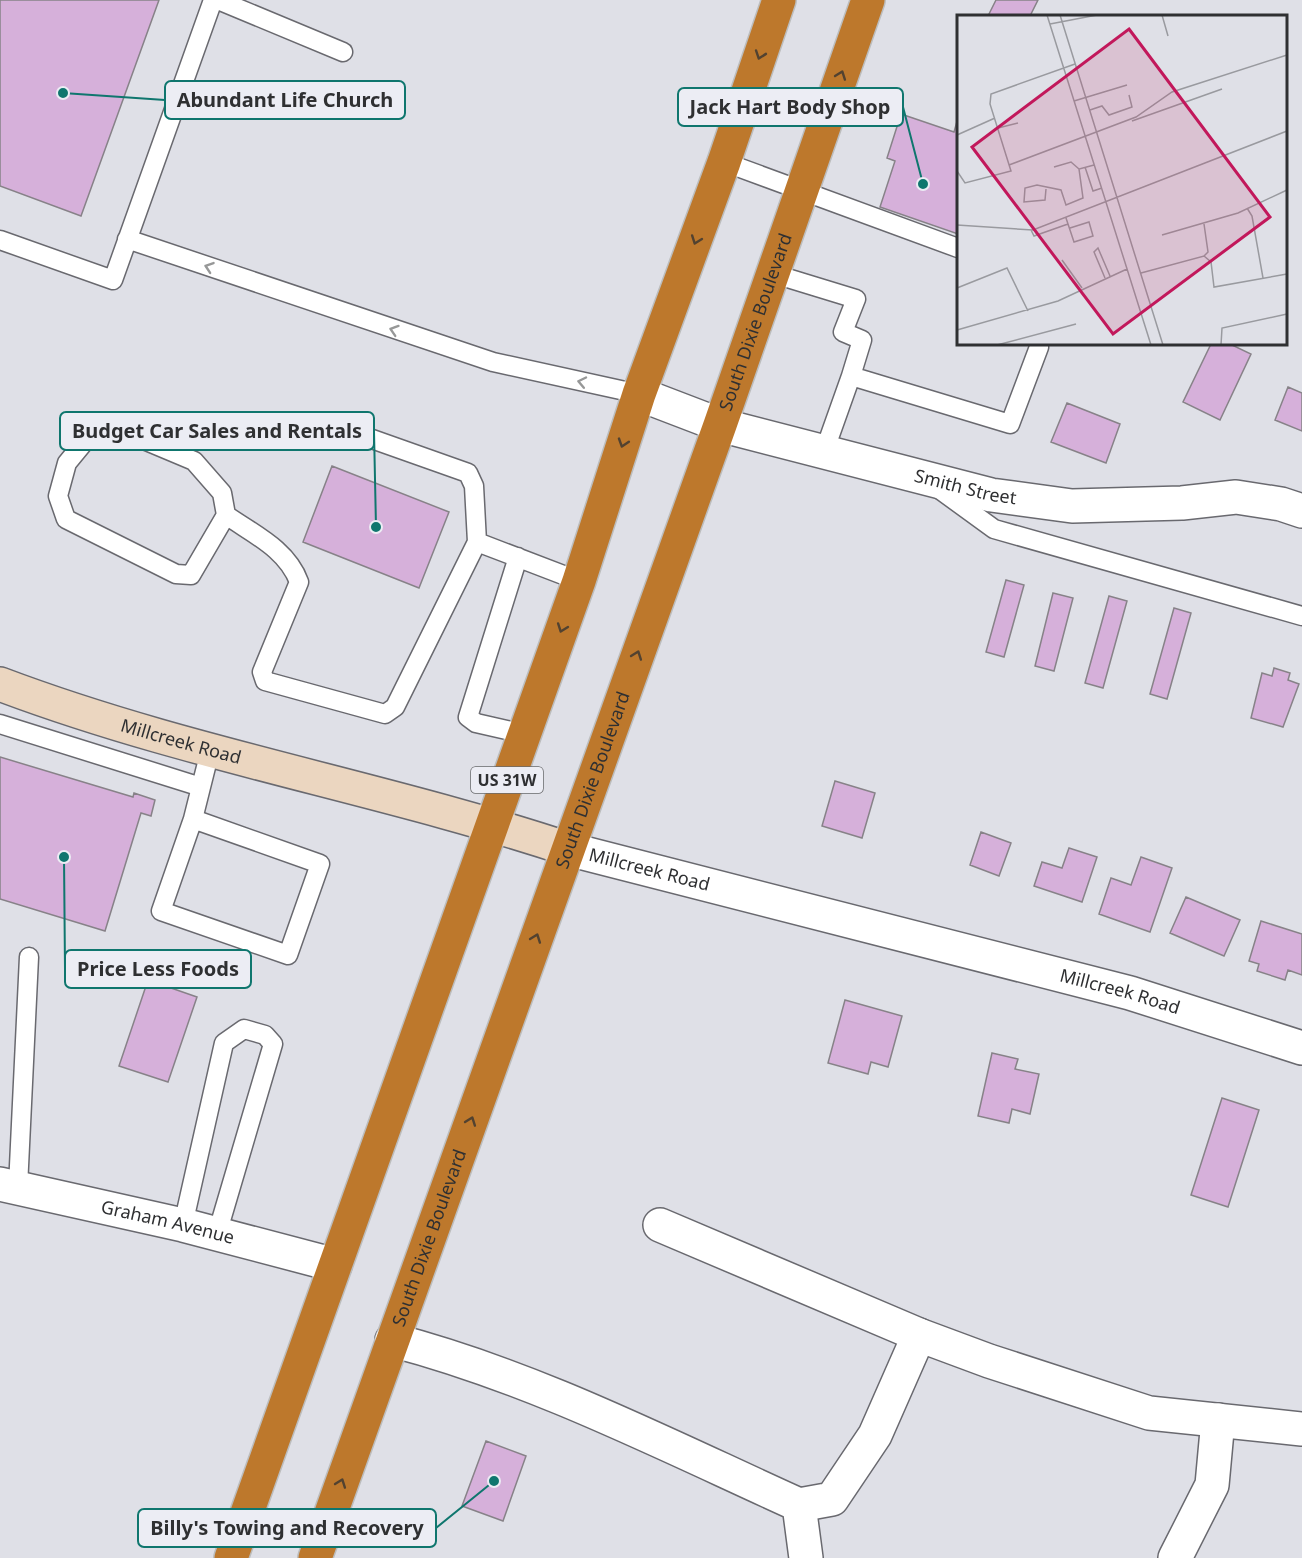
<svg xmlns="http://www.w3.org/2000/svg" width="1302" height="1558" viewBox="0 0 1302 1558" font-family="'Noto Sans',sans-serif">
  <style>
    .building { fill: #d6b0da; stroke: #878288; stroke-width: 1.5 }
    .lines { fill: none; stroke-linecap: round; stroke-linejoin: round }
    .lane-casing { stroke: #69696f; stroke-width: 21 }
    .street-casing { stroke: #69696f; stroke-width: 36 }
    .secondary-casing { stroke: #69696f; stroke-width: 36 }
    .highway-casing { stroke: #bcbdbd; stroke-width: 36 }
    .lane { stroke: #fff; stroke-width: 18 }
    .street { stroke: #fff; stroke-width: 33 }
    .secondary { stroke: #ebd6c0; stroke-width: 33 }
    .highway { stroke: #bd782c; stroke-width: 33 }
    .oneway { stroke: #524230 }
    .oneway2 { stroke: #979898 }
    .labels { text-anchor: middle; stroke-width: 6; stroke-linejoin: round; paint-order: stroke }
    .shield { fill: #ecedf4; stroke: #68696c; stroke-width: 1.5 }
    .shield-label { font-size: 16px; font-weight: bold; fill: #2f3032 }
    .street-label { font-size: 18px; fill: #2f3032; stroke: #ecedf4 }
    .inset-road { fill: none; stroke: #999a9f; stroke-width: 1.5 }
    .view { fill: #c2185b; fill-opacity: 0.15; stroke: #c2185b; stroke-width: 3 }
    .inset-edge { fill: none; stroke: #2f3032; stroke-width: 3 }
    .leader { fill: none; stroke: #0f766e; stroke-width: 2 }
    .callout-dot { fill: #0f766e; stroke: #ecedf4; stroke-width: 2 }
    .callout { fill: #ecedf4; stroke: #0f766e; stroke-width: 2 }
    .callout-label { font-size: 20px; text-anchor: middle; font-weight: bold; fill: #2f3032 }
  </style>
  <rect width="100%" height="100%" fill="#dfe0e7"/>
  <path class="building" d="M 0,0 L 159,0 L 81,216 L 0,186 Z
    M 996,0 L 1038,0 L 1030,16 L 988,16 Z
    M 901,114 L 954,132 L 958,118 L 958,234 L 880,207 L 895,161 L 887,158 Z
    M 1211,344 L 1230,344 L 1251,354 L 1220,420 L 1183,402 Z
    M 1288,387 L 1302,393 L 1302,431 L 1275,420 Z
    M 1067,403 L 1120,424 L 1106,463 L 1051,442 Z
    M 332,466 L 449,512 L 419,588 L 303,542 Z
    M 1006,580 L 1024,585 L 1004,657 L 986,652 Z
    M 1053,593 L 1073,598 L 1054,671 L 1035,666 Z
    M 1109,596 L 1127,601 L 1103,688 L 1085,683 Z
    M 1174,608 L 1191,613 L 1167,699 L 1150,694 Z
    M 1274,668 L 1290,673 L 1288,680 L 1299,684 L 1283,727 L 1251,718 L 1262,673 L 1272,676 Z
    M 0,757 L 133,797 L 134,793 L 155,800 L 151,816 L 141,813 L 105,931 L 0,899 Z
    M 835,781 L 875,793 L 862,838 L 822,826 Z
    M 981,832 L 1011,843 L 999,876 L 970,865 Z
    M 1069,848 L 1097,857 L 1082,902 L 1034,886 L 1042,862 L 1062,868 Z
    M 1141,857 L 1172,868 L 1150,932 L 1099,914 L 1111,878 L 1131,885 Z
    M 1186,897 L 1240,920 L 1224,956 L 1170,933 Z
    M 1261,921 L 1302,934 L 1302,975 L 1288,970 L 1285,980 L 1257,971 L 1259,964 L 1249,961 Z
    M 148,980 L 197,997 L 168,1082 L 119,1066 Z
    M 845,1000 L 902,1016 L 888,1067 L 871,1062 L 868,1074 L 828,1063 Z
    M 992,1053 L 1018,1059 L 1015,1069 L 1039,1074 L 1030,1114 L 1012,1109 L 1009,1123 L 978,1116 Z
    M 1222,1098 L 1259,1110 L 1228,1207 L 1191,1195 Z
    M 486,1441 L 526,1456 L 503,1521 L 462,1506 Z"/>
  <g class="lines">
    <defs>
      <path id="lane" d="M 218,0 L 343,52
        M 724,162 L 958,248
        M 127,239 L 493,362 L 639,394
        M 0,240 L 113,280 L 213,0
        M 771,273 L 856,299 L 843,332 L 862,340 L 851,376 L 1010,424 L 1039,347
        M 355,433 L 468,473 L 474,486 L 477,542
        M 824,452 L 851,376
        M 939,489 L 994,529 L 1302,616
        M 226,515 L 191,575 L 176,574 L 66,519 L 58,496 L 67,463 L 90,435 L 113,427 L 194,461 L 222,493 L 226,515 C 253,534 287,549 299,582 L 262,672 L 265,681 L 385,714 L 395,707 L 477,542 L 579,581
        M 518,557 L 468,717 L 476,723 L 524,734
        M 0,724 L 201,787
        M 193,819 L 320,864 L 288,955 L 161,911 L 193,819 L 210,751
        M 18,1187 L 29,957
        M 183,1225 L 224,1043 L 244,1029 L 265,1035 L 273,1044 L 217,1234"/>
      <g id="street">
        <path id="s1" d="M 639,394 L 720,425 L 991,495 L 1072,506 L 1182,503 L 1236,497 L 1281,504 L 1302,511"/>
        <path id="s2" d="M 568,849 L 1130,993 L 1302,1048"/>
        <path id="s3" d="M 0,1184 L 183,1225 L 335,1265"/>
        <path d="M 660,1225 L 919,1335 L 989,1361 L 1149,1413 L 1302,1429"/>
        <path d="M 392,1340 C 534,1377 666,1445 799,1505 L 806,1558"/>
        <path d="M 799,1505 L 832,1499 L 875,1435 L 919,1335"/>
        <path d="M 1175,1558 L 1212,1485 L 1218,1420"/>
      </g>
      <g id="secondary">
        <path id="s4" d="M 0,684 C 185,754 381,787 568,849"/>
      </g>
      <g id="highway">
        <path d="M 231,1558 L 579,581 L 639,394 L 724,162 L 779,0"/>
        <path id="s5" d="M 315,1558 L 720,425 L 868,0"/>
      </g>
    </defs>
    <use href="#lane" class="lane-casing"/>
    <use href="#street" class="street-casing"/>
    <use href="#secondary" class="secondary-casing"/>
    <use href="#highway" class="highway-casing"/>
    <use href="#lane" class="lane"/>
    <use href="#street" class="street"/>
    <use href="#secondary" class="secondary"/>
    <use href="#highway" class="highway"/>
  </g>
  <defs><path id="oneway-chevron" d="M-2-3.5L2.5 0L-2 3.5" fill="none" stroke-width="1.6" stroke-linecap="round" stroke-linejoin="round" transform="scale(1.5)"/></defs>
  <g class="oneway">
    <use href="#oneway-chevron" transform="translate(760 55) rotate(109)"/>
    <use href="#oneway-chevron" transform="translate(841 75) rotate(-70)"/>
    <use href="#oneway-chevron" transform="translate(696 240) rotate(110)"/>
    <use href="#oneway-chevron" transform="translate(623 443) rotate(108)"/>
    <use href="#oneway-chevron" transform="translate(562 628) rotate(110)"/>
    <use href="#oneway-chevron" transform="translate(637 655) rotate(-70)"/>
    <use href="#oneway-chevron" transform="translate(536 938) rotate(-70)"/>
    <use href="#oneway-chevron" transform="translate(471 1121) rotate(-70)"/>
    <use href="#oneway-chevron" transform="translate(341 1483) rotate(-70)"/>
  </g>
  <g class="oneway2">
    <use href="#oneway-chevron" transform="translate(209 267) rotate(-161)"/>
    <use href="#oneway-chevron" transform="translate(394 330) rotate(-162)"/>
    <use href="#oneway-chevron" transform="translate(582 382) rotate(-168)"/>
  </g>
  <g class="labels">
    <rect class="shield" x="471" y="767" width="72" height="26" rx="4.5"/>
    <g class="shield-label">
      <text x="507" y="786">US 31W</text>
    </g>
    <g class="street-label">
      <text dy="6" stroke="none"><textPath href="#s5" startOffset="1312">South Dixie Boulevard</textPath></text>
      <text dy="6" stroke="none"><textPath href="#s1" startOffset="340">Smith Street</textPath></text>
      <text dy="6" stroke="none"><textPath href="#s4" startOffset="190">Millcreek Road</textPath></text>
      <text dy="6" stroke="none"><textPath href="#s5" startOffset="826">South Dixie Boulevard</textPath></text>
      <text dy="6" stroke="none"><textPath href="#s2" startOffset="84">Millcreek Road</textPath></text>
      <text dy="6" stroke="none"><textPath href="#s2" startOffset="570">Millcreek Road</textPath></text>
      <text dy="6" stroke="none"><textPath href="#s3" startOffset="172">Graham Avenue</textPath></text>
      <text dy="6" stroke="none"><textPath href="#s5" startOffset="340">South Dixie Boulevard</textPath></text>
    </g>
  </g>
  <g transform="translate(957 15)">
    <rect width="330" height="330" fill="#dfe0e7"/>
    <path class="inset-road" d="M 90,0 L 194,330M 103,0 L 206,330M 205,0 L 211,21M 93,9 L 140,0M 117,86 L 170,70M 133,95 L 145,91 L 152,100 L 175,92 L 172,80M 175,106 L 265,74M 41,113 L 61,108M 0,120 L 38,103M 52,150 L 179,102 L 215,77 L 330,40M 97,152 L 114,147 L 122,154M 128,152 L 136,176 L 145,173M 0,156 L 8,168 L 54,156 L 33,89 L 34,79 L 118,49M 89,174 L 88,185 L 67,187 L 68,173 L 80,170 L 104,175 L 109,190 L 126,183 L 122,154 L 137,150M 290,193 L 295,201 L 306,263M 109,203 L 117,227 L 136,221 L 132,207 L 113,213M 247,209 L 251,237 L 247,241M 0,210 L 76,215 L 330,116M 74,215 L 77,221 L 111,209M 205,220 L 281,198 L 330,175M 105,245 L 125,273M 184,258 L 247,241 L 254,247 L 257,272 L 330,259M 148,263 L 137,237 L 141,233 L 153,261M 0,273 L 50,253 L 71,296M 0,315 L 101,286 L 170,254M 40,330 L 119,309M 264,330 L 265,313 L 330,299"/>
    <path class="view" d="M 172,14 L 313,202 L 156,319 L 15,132 Z"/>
    <rect width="330" height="330" class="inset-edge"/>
  </g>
  <path class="leader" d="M63 93L165 100M923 184L903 107M376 527L374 431M64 857L65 969M494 1481L436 1528"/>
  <g class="callout-dot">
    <circle cx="63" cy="93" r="6"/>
    <circle cx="923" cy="184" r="6"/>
    <circle cx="376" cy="527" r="6"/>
    <circle cx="64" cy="857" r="6"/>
    <circle cx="494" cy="1481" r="6"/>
  </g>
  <g class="callout">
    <rect x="165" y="81" width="240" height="38" rx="6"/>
    <rect x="678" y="88" width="225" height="38" rx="6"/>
    <rect x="60" y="412" width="314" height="38" rx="6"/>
    <rect x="65" y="950" width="186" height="38" rx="6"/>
    <rect x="138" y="1509" width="298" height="38" rx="6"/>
  </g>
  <g class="callout-label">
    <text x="285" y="107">Abundant Life Church</text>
    <text x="790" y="114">Jack Hart Body Shop</text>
    <text x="217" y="438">Budget Car Sales and Rentals</text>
    <text x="158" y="976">Price Less Foods</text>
    <text x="287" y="1535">Billy's Towing and Recovery</text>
  </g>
</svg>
